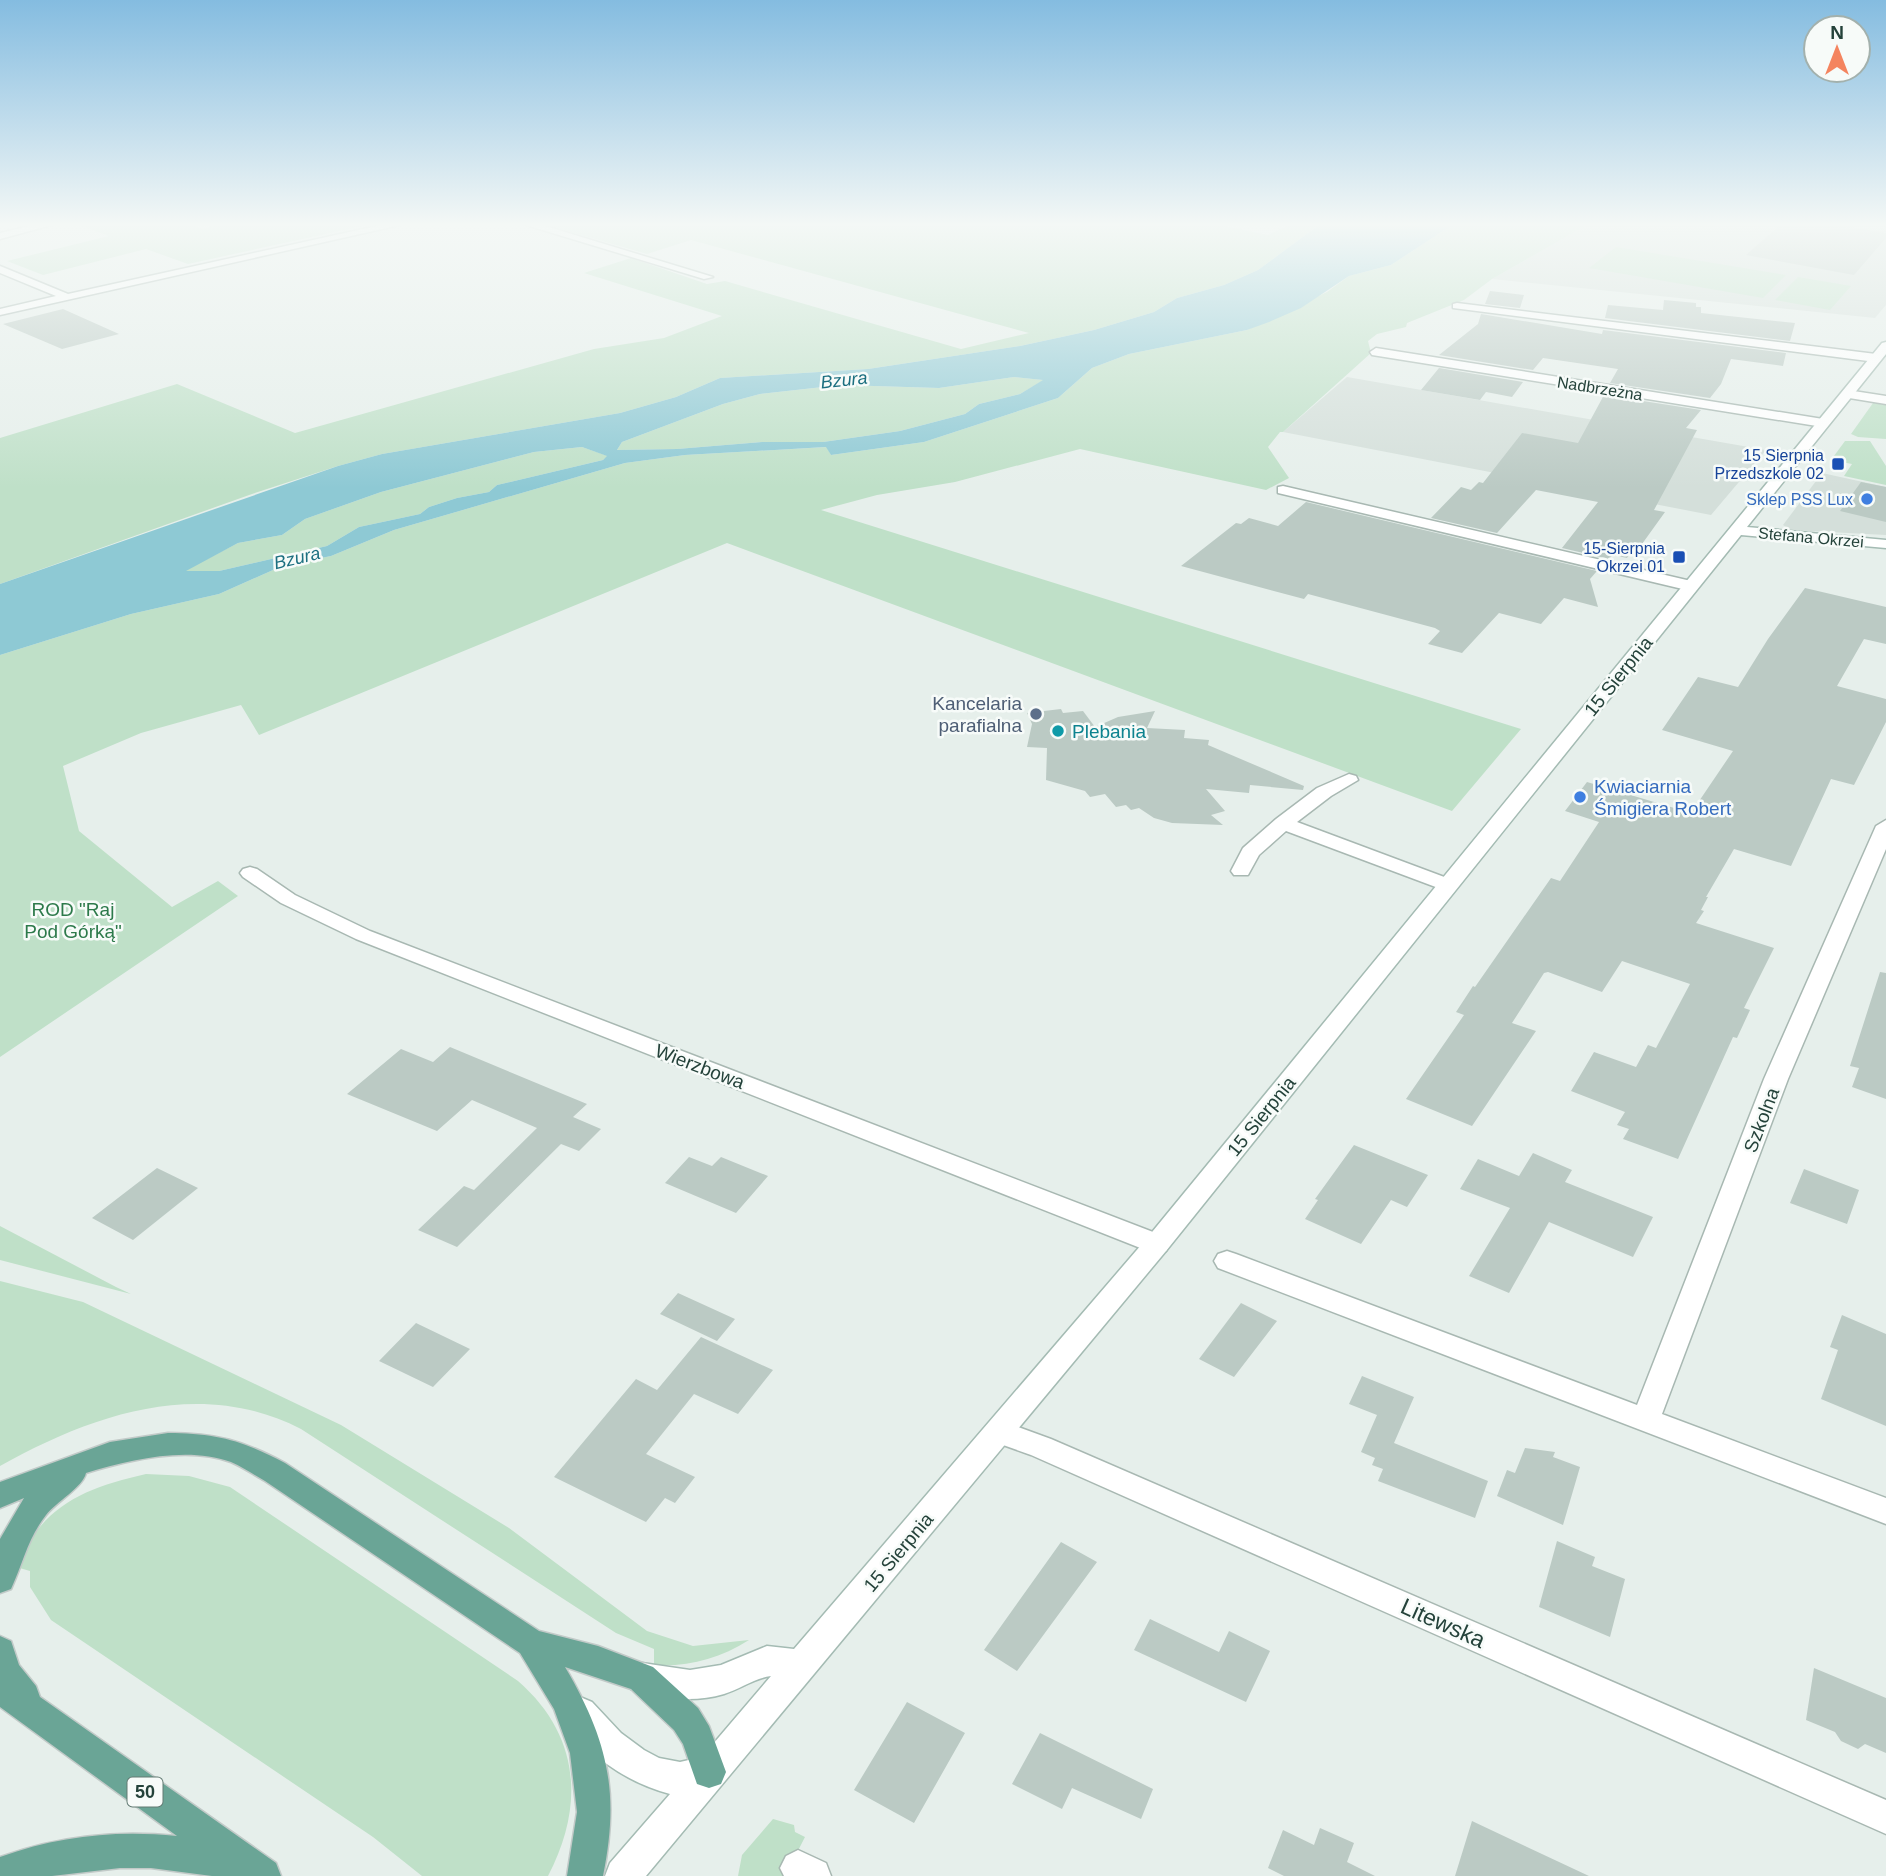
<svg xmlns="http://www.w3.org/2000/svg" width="1886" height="1876" viewBox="0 0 1886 1876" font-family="Helvetica,sans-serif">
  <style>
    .built { fill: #d4dfda }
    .green { fill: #bfe0c8 }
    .water { fill: #8ec9d4; fill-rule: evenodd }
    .building { fill: #bbcac4 }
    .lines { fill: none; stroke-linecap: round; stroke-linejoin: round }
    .street-casing { stroke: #a8b8b2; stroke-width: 3 }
    .secondary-casing { stroke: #a4bbb3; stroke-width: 3 }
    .primary-casing { stroke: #c2cac8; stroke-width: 3 }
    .street { fill: #fff; fill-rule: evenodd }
    .secondary { fill: #fff; fill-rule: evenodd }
    .primary { fill: #6aa596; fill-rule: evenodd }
    .transit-dot { fill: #1a4fb4; stroke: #f7fbf9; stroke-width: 2.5 }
    .shop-dot { fill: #3f7fe0; stroke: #f7fbf9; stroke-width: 2.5 }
    .service-dot { fill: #5c6f8a; stroke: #f7fbf9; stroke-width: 2.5 }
    .culture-dot { fill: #0f9aa8; stroke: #f7fbf9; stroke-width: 2.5 }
    .labels { text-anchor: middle; stroke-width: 5; stroke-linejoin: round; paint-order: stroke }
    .far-street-label { font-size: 16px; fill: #24423a; stroke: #f7fbf9 }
    .far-transit-label { font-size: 16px; fill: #164399; stroke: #f7fbf9; text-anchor: end }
    .far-shop-label { font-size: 16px; fill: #366cbe; stroke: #f7fbf9; text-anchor: end }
    .far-water-label { font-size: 18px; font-style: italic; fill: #1c6f80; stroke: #f7fbf9 }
    .shield { fill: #f7fbf9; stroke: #637a73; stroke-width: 2 }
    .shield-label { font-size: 18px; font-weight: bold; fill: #24423a }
    .street-label { font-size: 19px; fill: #24423a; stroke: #f7fbf9 }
    .service-label { font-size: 19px; fill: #4e5e75; stroke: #f7fbf9; text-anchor: end }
    .culture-label { font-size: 19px; fill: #0d838f; stroke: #f7fbf9; text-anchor: start }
    .shop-label { font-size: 19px; fill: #366cbe; stroke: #f7fbf9; text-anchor: start }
    .park-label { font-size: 19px; fill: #2d7a4b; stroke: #f7fbf9 }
    .near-street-label { font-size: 23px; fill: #24423a; stroke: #f7fbf9 }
  </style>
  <rect width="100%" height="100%" fill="#e6efeb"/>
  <path class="built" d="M 1587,225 L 1886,225 L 1886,305 L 1875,318 L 1492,279 Z
    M 1347,377 L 1766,450 L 1711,515 L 1283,432 Z
    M 1822,473 L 1886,487 L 1886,535 L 1791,530 L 1783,525 Z"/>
  <path class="green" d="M 79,225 L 192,225 L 203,229 L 218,225 L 367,225 L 188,264 L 146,249 L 43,275 L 7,261 L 109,236 Z
    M 547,225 L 1220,225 L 1268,235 L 1289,225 L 1319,225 L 1258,270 L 1224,285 L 1177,298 L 1154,312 L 1094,330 L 1020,346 L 868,369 L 720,378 L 676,397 L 620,413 L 382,454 L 338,466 L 252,494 L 0,584 L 0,438 L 177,384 L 295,433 L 594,349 L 664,338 L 722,316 L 584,273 L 631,258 L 707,284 L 725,281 L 961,349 L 1029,333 L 691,240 L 647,254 Z
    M 1452,225 L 1587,225 L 1492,279 L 1464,300 L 1407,323 L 1406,327 L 1377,334 L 1368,341 L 1371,353 L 1283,432 L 1280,432 L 1268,447 L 1289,478 L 1266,490 L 1080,449 L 955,482 L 877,495 L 821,510 L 1521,729 L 1452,811 L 727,543 L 259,735 L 241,705 L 141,733 L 63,766 L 79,831 L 172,907 L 218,881 L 238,896 L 0,1057 L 0,655 L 131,614 L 219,594 L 282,566 L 331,556 L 394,530 L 625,463 L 685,455 L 827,447 L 831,455 L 924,442 L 1058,398 L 1092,368 L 1129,354 L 1247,330 L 1327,292 L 1349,276 L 1391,265 Z
    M 1616,247 L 1786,275 L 1763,298 L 1589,268 Z
    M 1798,277 L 1851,286 L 1830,310 L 1775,300 Z
    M 1014,377 L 1044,380 L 1020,394 L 979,404 L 965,414 L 900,431 L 823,442 L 762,442 L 677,449 L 617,450 L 622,442 L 723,404 L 760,394 L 841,385 L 939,388 Z
    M 1873,403 L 1886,405 L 1886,439 L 1858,437 L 1851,434 Z
    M 1845,441 L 1870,441 L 1886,466 L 1886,485 L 1844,476 L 1852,464 L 1831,460 Z
    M 582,447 L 608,456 L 603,460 L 497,485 L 489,492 L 457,498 L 429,507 L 420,514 L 359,527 L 327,546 L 219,571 L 184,571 L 238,543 L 282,535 L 305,519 L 381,492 L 534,452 Z
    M 0,1226 L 116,1287 L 131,1294 L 0,1260 Z
    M 0,1281 L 83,1302 L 341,1425 L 509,1528 L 647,1631 L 693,1646 L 749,1640 C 719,1659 688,1667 654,1665 L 654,1649 L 616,1633 L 301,1429 C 200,1377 93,1414 0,1466 Z
    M 146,1474 L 189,1476 L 230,1487 L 518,1681 C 580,1735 585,1805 548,1876 L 422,1876 L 373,1837 L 51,1620 L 30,1587 L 30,1571 L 16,1567 C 42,1505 85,1488 146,1474 Z
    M 773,1819 L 794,1825 L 795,1832 L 805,1837 L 785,1876 L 738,1876 L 742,1855 Z"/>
  <path class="water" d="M 1319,225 L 1452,225 L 1391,265 L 1349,276 L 1301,308 L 1269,322 L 1247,330 L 1129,354 L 1092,368 L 1058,398 L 924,442 L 831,455 L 826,447 L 685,455 L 625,463 L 394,530 L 331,556 L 282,566 L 219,594 L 131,614 L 0,655 L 0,584 L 338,466 L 382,454 L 620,413 L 676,397 L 720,378 L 868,369 L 1020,346 L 1094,330 L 1154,312 L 1177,298 L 1224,285 L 1258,270 ZM 1014,377 L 1043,380 L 1020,394 L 979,404 L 965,414 L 900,431 L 823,442 L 762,442 L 677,449 L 617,450 L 622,442 L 723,404 L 760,394 L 841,385 L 939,388 ZM 582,447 L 607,456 L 603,460 L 497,485 L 489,492 L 457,498 L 429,507 L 420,514 L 359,527 L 327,546 L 219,571 L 186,571 L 238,543 L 282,535 L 305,519 L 381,492 L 534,452 Z"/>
  <path class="building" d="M 1780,225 L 1838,225 L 1886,233 L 1886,238 L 1854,275 L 1746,255 Z
    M 1490,291 L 1524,295 L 1520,308 L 1485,304 Z
    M 1664,300 L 1696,303 L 1696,307 L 1701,307 L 1701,313 L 1795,323 L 1790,341 L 1605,318 L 1608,305 L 1663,310 Z
    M 63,309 L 119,334 L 62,349 L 3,324 Z
    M 1481,314 L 1602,334 L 1603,330 L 1786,353 L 1783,366 L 1731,359 L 1721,384 L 1710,398 L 1610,383 L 1618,369 L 1543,358 L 1533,370 L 1439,355 L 1478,324 Z
    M 1439,368 L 1523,382 L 1512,397 L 1486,392 L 1480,400 L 1421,390 Z
    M 1604,395 L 1701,410 L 1686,428 L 1697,430 L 1654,510 L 1665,512 L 1637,551 L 1632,550 L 1627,558 L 1613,555 L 1609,559 L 1562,548 L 1598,502 L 1536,490 L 1497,533 L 1431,518 L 1461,487 L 1471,490 L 1479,482 L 1483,483 L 1522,433 L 1578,443 Z
    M 1861,482 L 1886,487 L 1886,522 L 1840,511 Z
    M 1306,502 L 1597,571 L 1590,579 L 1598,607 L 1564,598 L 1541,624 L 1499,613 L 1462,653 L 1428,644 L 1440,631 L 1435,628 L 1308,594 L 1304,599 L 1181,566 L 1236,523 L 1241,524 L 1249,518 L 1278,526 Z
    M 1805,588 L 1886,607 L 1886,644 L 1864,639 L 1837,686 L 1886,699 L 1886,722 L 1854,785 L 1831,779 L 1791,866 L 1734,849 L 1706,897 L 1708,897 L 1701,910 L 1704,911 L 1696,923 L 1774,948 L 1744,1008 L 1750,1010 L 1737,1038 L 1733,1037 L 1678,1159 L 1623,1139 L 1629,1129 L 1617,1125 L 1625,1112 L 1571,1091 L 1594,1052 L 1636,1067 L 1648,1045 L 1656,1048 L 1690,984 L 1622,961 L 1602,992 L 1548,972 L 1544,973 L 1512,1023 L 1536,1031 L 1472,1126 L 1406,1099 L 1464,1015 L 1456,1012 L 1473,986 L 1475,987 L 1551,878 L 1560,881 L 1599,822 L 1565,811 L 1587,782 L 1691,813 L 1733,751 L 1662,730 L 1698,677 L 1738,687 L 1768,639 Z
    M 1061,709 L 1063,713 L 1083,711 L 1095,727 L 1118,717 L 1155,711 L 1147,728 L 1185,730 L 1184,738 L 1209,740 L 1208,745 L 1304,786 L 1303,790 L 1250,785 L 1249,793 L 1206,789 L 1225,811 L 1211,815 L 1223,825 L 1172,823 L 1154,818 L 1139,808 L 1131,810 L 1126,805 L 1116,807 L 1105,794 L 1090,797 L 1085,791 L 1046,780 L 1047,748 L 1027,747 L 1032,724 L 1027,713 Z
    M 1880,972 L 1886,973 L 1886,1099 L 1852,1087 L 1859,1068 L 1850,1066 Z
    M 450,1047 L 587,1104 L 573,1117 L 601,1129 L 579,1151 L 561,1144 L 457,1247 L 418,1230 L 464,1186 L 474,1190 L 537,1128 L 472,1100 L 437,1131 L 347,1094 L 401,1049 L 433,1062 Z
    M 1354,1145 L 1428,1175 L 1407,1207 L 1391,1200 L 1361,1244 L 1305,1219 L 1318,1200 L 1315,1199 Z
    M 1533,1153 L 1572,1170 L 1565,1182 L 1653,1217 L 1633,1257 L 1549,1222 L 1509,1293 L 1469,1276 L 1510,1208 L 1460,1189 L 1478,1159 L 1519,1176 Z
    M 689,1157 L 712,1166 L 721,1157 L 768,1176 L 736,1213 L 665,1183 Z
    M 157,1168 L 198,1188 L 133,1240 L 92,1218 Z
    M 1804,1169 L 1859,1190 L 1847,1224 L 1790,1203 Z
    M 678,1293 L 735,1319 L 717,1341 L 660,1314 Z
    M 1241,1303 L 1277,1321 L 1234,1377 L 1199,1359 Z
    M 1842,1315 L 1886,1334 L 1886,1426 L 1821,1399 L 1838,1350 L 1830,1347 Z
    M 416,1323 L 470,1349 L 433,1387 L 379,1361 Z
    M 701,1337 L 773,1370 L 738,1414 L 694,1394 L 646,1454 L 695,1477 L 675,1503 L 665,1498 L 646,1522 L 554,1477 L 636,1379 L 657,1390 Z
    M 1362,1376 L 1414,1397 L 1394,1443 L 1488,1481 L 1475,1518 L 1378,1481 L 1383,1469 L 1372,1465 L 1375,1458 L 1361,1452 L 1377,1415 L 1349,1404 Z
    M 1525,1448 L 1555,1452 L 1553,1457 L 1580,1467 L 1563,1525 L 1497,1496 L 1507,1470 L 1515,1473 Z
    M 1557,1541 L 1595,1557 L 1592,1566 L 1625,1579 L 1610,1637 L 1539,1607 Z
    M 1061,1542 L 1097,1562 L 1017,1671 L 984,1650 Z
    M 1150,1619 L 1219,1652 L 1229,1631 L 1270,1651 L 1246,1702 L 1134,1650 Z
    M 1814,1668 L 1886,1698 L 1886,1753 L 1865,1744 L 1858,1749 L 1841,1741 L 1835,1732 L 1806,1720 Z
    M 907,1702 L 965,1733 L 914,1823 L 854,1790 Z
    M 1040,1733 L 1153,1789 L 1141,1819 L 1072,1788 L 1062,1809 L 1012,1784 Z
    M 1472,1821 L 1527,1847 L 1589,1876 L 1455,1876 Z
    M 1320,1828 L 1354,1843 L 1347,1862 L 1375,1876 L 1284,1876 L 1268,1868 L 1283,1830 L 1314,1845 Z"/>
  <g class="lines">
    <defs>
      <path id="street" d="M 34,225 L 52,225 L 0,239 L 0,233 Z
        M 381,225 L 400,225 L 0,315 L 0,309 L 56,296 L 0,273 L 0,266 L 68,294 Z
        M 526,225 L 542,225 L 713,277 L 704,279 Z
        M 1457,303 L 1876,354 L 1882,358 L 1876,362 L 1453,308 L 1453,304 Z
        M 1376,348 L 1823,419 L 1830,423 L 1823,427 L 1372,355 L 1370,352 Z
        M 1847,390 L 1886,396 L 1886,404 L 1843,397 L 1843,391 Z
        M 1283,486 L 1691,581 L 1699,586 L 1691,591 L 1278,493 L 1278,487 Z
        M 1349,774 L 1356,776 L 1358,780 L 1331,796 L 1297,822 L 1455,881 L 1458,885 L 1455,889 L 1441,889 L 1286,831 L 1259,855 L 1248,875 L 1234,875 L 1231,871 L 1243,848 L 1276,819 L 1317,788 Z
        M 1886,820 L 1886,849 L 1788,1079 L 1662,1414 L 1886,1498 L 1886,1524 L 1218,1268 L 1214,1261 L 1218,1254 L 1227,1251 L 1236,1254 L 1637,1405 L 1764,1079 L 1876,826 Z
        M 250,867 L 257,869 L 295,895 L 370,931 L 1166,1237 L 1170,1244 L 1166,1251 L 1157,1253 L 1148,1251 L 356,939 L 281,903 L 243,877 L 240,873 L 243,869 Z
        M 999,1420 L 1051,1439 L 1886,1800 L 1886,1834 L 1031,1455 L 989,1440 L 985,1432 L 989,1424 Z
        M 798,1850 L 826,1863 L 831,1876 L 784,1876 L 780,1868 L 786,1856 Z"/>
      <path id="secondary" d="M 1886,342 L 1886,354 L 1747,527 L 1886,540 L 1886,548 L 1741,535 L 1166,1251 L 646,1876 L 605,1876 L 610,1863 L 670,1794 C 628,1783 582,1754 564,1713 L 568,1702 L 580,1697 L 592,1702 L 621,1733 L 644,1750 L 659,1758 L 680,1762 L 702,1757 L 771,1676 C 755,1678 740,1689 724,1694 C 695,1703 659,1699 631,1689 L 626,1678 L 631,1667 L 642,1663 L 690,1670 L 721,1665 L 767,1646 L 794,1649 L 1148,1237 L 1882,343 Z"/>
      <path id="primary" d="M 168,1433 C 216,1433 244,1441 285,1463 L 539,1631 L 598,1646 L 653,1667 L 698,1708 L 709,1726 L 726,1772 L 721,1784 L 709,1788 L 697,1784 L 683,1744 L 674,1730 L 631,1689 L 565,1667 C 608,1740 620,1793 603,1876 L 567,1876 L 577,1812 L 570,1753 L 554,1709 L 520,1653 L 265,1481 C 254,1475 243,1467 231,1462 C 186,1446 130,1460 86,1473 C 83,1487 56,1502 46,1515 C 28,1538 23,1563 11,1589 L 0,1593 L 0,1539 L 24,1498 L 0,1508 L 0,1482 L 110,1442 Z
        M 0,1636 L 11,1641 L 19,1665 L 36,1686 L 40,1697 L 276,1863 L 281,1876 L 212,1876 L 151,1868 L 120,1868 L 52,1876 L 0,1876 L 0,1857 C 59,1836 115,1830 177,1836 L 0,1707 Z"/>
    </defs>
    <use href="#street" class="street-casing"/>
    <use href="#secondary" class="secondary-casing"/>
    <use href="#primary" class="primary-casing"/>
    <use href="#street" class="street"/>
    <use href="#secondary" class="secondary"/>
    <use href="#primary" class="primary"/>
  </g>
  <linearGradient id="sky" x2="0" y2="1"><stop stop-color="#84bce0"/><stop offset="0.46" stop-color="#f4f8f6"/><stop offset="1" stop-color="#f4f8f6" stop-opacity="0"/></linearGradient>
  <rect width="1886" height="488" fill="url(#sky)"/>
  <g class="transit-dot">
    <rect x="1831" y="457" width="14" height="14" rx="3.5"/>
    <rect x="1672" y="550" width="14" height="14" rx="3.5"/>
  </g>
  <g class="shop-dot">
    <circle cx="1867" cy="499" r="7"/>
    <circle cx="1580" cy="797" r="7"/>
  </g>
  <circle class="service-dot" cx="1036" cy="714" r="7"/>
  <circle class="culture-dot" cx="1058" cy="731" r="7"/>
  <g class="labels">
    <g class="far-street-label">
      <text transform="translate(1600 388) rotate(9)" y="6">Nadbrzeżna</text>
      <text transform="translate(1811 537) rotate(5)" y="6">Stefana Okrzei</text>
    </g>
    <g class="far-transit-label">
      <text x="1824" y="461">15 Sierpnia<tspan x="1824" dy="18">Przedszkole 02</tspan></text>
      <text x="1665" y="554">15-Sierpnia<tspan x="1665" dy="18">Okrzei 01</tspan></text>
    </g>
    <g class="far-shop-label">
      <text x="1853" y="505">Sklep PSS Lux</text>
    </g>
    <g class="far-water-label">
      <text transform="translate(844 380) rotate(-6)" y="6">Bzura</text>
      <text transform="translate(297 558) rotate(-13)" y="6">Bzura</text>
    </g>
    <rect class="shield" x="127.5" y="1777.5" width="35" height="29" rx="5"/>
    <g class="shield-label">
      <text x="145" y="1798">50</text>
    </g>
    <g class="street-label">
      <text transform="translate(1618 676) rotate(-51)" y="7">15 Sierpnia</text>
      <text transform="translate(700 1066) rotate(21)" y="7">Wierzbowa</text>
      <text transform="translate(1261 1116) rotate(-51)" y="7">15 Sierpnia</text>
      <text transform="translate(1761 1120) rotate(-69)" y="7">Szkolna</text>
      <text transform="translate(898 1552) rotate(-50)" y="7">15 Sierpnia</text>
    </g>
    <g class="service-label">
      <text x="1022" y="710">Kancelaria<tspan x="1022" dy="22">parafialna</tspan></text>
    </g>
    <g class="culture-label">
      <text x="1072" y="738">Plebania</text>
    </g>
    <g class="shop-label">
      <text x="1594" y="793">Kwiaciarnia<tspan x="1594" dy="22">Śmigiera Robert</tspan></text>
    </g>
    <g class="park-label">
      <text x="73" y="916">ROD "Raj<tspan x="73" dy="22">Pod Górką"</tspan></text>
    </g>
    <g class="near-street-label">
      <text transform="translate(1443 1623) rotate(24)" y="8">Litewska</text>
    </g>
  </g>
  <g transform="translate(1837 49)"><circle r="33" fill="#f7fbf9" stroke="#a3b1ad" stroke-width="2"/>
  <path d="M0-5L12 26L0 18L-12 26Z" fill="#f4845f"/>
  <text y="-10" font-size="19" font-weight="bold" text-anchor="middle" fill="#24423a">N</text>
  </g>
</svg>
